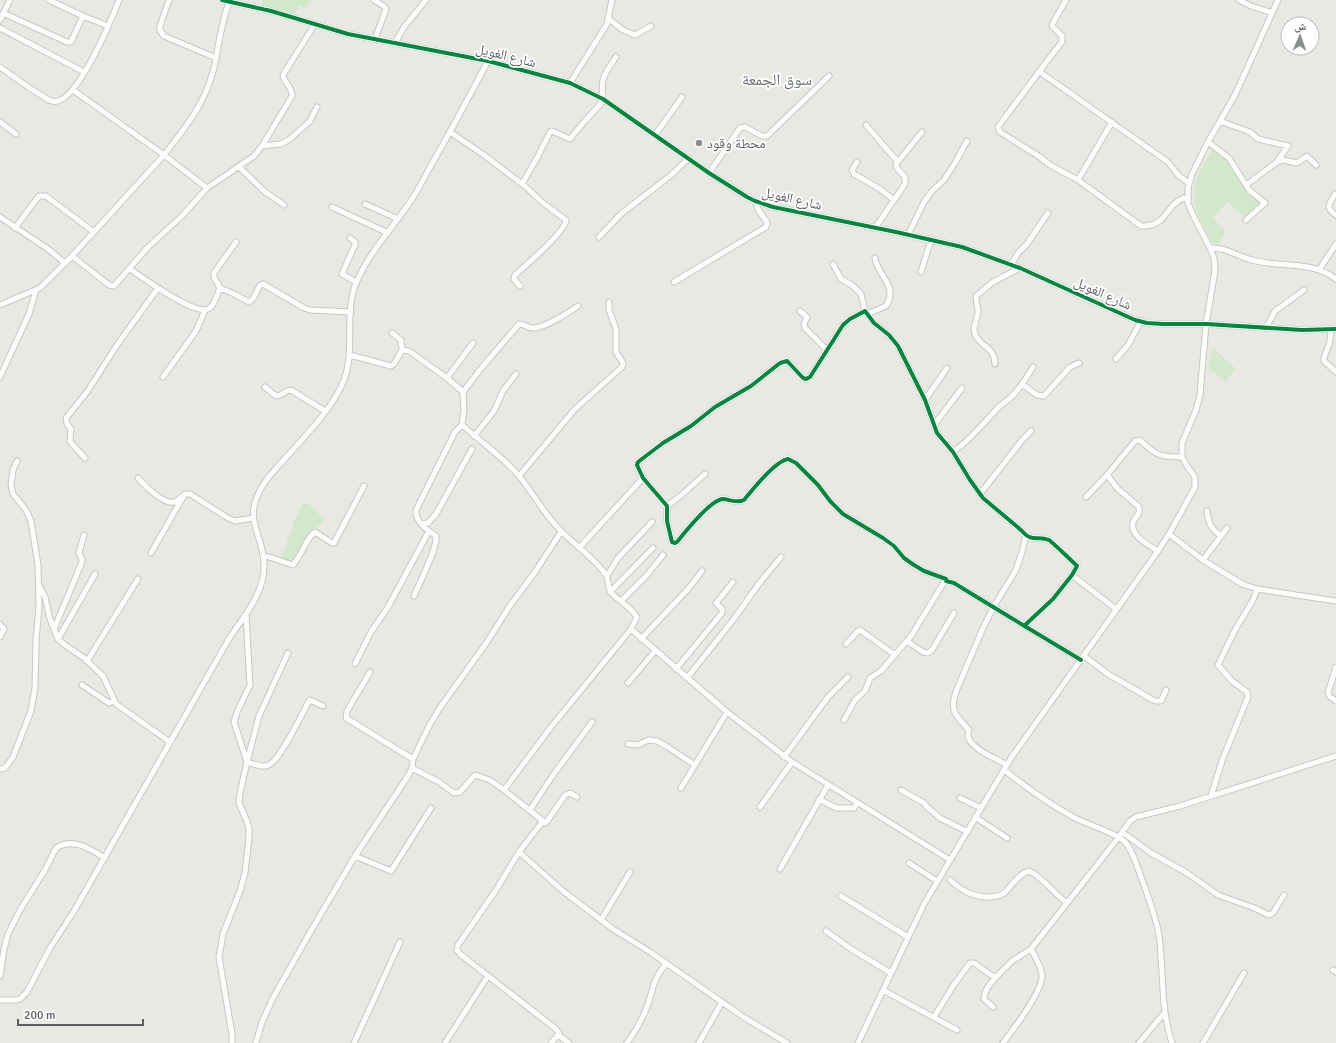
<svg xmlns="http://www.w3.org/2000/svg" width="1336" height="1043" viewBox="0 0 1336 1043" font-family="Signika,'Noto Naskh Arabic',sans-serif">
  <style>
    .green { fill: #d1e8cb }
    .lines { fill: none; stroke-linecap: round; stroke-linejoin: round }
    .minor-casing { stroke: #c7c7c7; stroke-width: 7 }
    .minor { stroke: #fcfcfb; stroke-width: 5 }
    .cycleway-casing { stroke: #fff; stroke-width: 6 }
    .cycleway { stroke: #00873e; stroke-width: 4 }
    .poi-dot { fill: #8b8e8f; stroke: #fff; stroke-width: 1.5 }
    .labels { text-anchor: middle; stroke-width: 3.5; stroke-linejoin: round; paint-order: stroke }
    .street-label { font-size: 14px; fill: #585e62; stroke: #fff }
    .poi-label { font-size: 14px; fill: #585e62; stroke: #fff; text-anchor: start }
    .quarter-label { font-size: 16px; fill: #697074; stroke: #fff }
  </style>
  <rect width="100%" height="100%" fill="#eae8e2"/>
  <path class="green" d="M 262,0 L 312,0 L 306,8 L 299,5 L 295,14 L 261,5 Z
    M 1213,148 L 1226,157 L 1260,201 L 1261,204 L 1244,218 L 1228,201 L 1213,218 L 1226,232 L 1219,244 L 1212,242 C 1202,222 1186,199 1198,175 C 1202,166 1208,157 1213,148 Z
    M 1213,348 L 1236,369 L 1225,382 L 1208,367 Z
    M 304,503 L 309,504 L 324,519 L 323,521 L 313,531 L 293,563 L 281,558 L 287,543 L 287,541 L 292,529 L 293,522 Z"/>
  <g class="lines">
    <defs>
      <path id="minor" d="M 169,0 L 160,26 C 159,30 161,32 164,36 L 216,58
        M 222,0 L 271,11 L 348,34 L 488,61 L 570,83 L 603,99 L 709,173 L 747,197 L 755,201 L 773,207 L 896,232 L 962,247 L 1020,268 L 1135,320 L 1147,323 L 1163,324 L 1206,324 L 1302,330 L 1336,329
        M 374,0 L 385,7 L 386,9 L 375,39
        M 1066,0 L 1053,23 L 1052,26 L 1062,36 L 1062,42 L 1047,61 L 998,127 L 1000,132 L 1040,157 L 1050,165 L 1078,180 L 1141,226 C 1170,227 1164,202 1188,197
        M 1239,0 L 1251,6 L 1272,13
        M 3,13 L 67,42 L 71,42 L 83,16 L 49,0
        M 83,16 L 108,26
        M 609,19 L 623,30 L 635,35 L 651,26
        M 0,20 L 10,0
        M 0,28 L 84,72
        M 395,43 L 404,27 L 426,0
        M 0,67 C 14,77 27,87 41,95 C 44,97 48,100 52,101 C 75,109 112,18 119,0
        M 1040,72 L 1168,162 L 1179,176 L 1189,183
        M 570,83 L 607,24 L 612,0
        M 603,99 C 600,77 605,74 616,57
        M 1220,121 L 1250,132 L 1258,139 L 1288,146 L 1276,163
        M 0,122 L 16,134
        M 866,125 L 897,161
        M 450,132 L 484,155 L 526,187 L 542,202 L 566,220 C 566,231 525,266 515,275 L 514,279 L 520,286
        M 655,135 L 682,97
        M 1208,142 L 1229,158 L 1249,190 L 1265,203 L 1246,220
        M 262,146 L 281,144 L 290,139 L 310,121 L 317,107
        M 857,162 L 852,170 L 854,174 L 880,189 L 894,200
        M 239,167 L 264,191 L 284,205
        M 709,173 L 740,128 L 745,127 L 762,136 L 767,136 L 829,76
        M 1078,180 L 1112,122
        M 522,184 L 537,158 L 550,132 L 552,131 L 570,139 L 584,122 L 604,100
        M 1246,185 L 1277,162 L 1283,160 L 1297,163 L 1307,156 L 1316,165
        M 207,188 L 164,155 C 186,127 205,104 214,68 C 219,46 221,21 230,0
        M 1335,194 C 1330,204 1324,207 1336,215
        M 365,204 L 398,219
        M 332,207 L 388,233
        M 0,217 L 48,249 L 65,263
        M 15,228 L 38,197 L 40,196 L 46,196 L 94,232
        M 875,228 L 905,184 L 905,177 L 897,168 L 896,164 L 922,132
        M 908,235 L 924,202 L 932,191 L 944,180 L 955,163 L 967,141
        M 599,237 L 622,213 L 670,176 L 689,158
        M 350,238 L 355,242 L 355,245 L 342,274 L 356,282
        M 236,242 L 214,273 L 214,277 L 220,288 L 232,293 L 249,302 L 253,299 L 260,285 L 263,284 L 304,308 L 310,310 L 351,312
        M 1210,248 C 1227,247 1236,256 1252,260 C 1281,268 1311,260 1336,279
        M 72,256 L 109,285 L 114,286 L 148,247 L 181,217 L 207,188 L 254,156 L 262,146 L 292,96 C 293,88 284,83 283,75 L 315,24
        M 833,264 L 841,279 L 853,286 L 861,294 L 865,311
        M 1011,265 L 1018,253 L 1027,244 L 1048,213
        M 130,269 C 143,278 194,315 208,309 C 214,307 217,294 220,288
        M 1319,270 L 1336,244
        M 921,272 L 931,240
        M 674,282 L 766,227 L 767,222 L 759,211 L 755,201
        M 0,305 L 40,288 L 72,256 L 164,155 L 73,90
        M 800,311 L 807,317 L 804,324 L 805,328 L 827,350
        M 867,314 L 886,306 C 899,286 877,275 875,258
        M 1266,328 L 1275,311 L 1304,290
        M 1331,330 L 1330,341 L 1324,358 L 1324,361 L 1336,372
        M 392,333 L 401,340 L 402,350
        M 350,355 L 391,366 L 394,364 L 402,350 L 409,351 L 447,378 L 463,392 L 464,410 L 462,425 L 455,432 L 416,510 C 415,519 423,527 429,531 L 388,607 L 371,632 L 355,664
        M 1116,359 L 1128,345 L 1141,321
        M 995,364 C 994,346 982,348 976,336 C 971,328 977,321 978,312 C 978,306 976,302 976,296 L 993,282 L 1020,268
        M 0,377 L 29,314 L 36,290
        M 163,377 L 196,331 L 205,310
        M 447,378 L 473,343
        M 1022,384 L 1037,395 L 1044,396 L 1070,367 L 1079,363
        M 265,387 L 276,396 C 283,396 285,390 291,390 L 325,411
        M 463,392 L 483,366 L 519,324 C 525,324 529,329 534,328 C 547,327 567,313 578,306
        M 925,400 L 947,368
        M 462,425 C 481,442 503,457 519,476 C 534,494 545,516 562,532 C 575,545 595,559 606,575 C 609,579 607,587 611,592 C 618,601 630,606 637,617 L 631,629 L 551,727 L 504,790 L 543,821
        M 934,425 L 962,388
        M 474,436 L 494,411 L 503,391 L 516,374
        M 953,452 C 970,440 981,426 995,411 C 999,406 1004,403 1009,399 C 1019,391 1026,378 1033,367
        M 85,458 L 72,444 L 70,441 L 71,429 L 67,424 L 66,418 L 87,392 L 117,345 L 158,288
        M 1107,475 L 1118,489 L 1138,506 C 1142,513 1137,515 1134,520 C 1127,534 1148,545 1158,551
        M 519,476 L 575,409 L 622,367 L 623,363 L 616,352 L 616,329 L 609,310 L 609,302
        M 138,478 C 145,486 164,505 175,502 L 185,494 L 190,494 L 228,518 L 235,521 L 253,518
        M 980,494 L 1023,439 L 1031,431
        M 1086,497 L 1107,475 L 1135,441 L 1140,440 C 1156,456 1161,457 1182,457
        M 667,506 L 679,497 L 705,474
        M 1207,511 C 1208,524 1212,529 1221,536
        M 421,524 L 428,523 L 436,514 L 472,449
        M 1169,534 L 1203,560 L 1242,584 L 1257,589 L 1336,601
        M 579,548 L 643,478
        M 151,553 L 183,497
        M 263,555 L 293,565 C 302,555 305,540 315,532 L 332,543 L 334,543 L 364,486
        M 1203,560 L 1227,528
        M 1072,575 L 1116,609
        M 607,576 L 618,558 L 652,522
        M 39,585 L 45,597 L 50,619 L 58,639 L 65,645 L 84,658 L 103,676 L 116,704 L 170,742
        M 610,592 L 653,548
        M 414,596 C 419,584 438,547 436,536 L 429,531
        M 621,601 L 647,575 L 663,555
        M 0,624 L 4,629 L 0,637
        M 1024,626 L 1053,599 L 1072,575 L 1077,566 C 1074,563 1051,541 1049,540 C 1037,535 1033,544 1021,530 L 983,498 L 970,480 L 953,452 L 937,433 L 925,400 L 898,346 L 889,335 L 874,323 L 865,311 L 850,319 L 843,325 L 810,377 L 806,379 L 803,378 L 789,363 L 787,361 L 780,363 L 751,386 L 715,407 L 691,426 L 663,443 L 638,462 L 637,465 L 643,478 L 667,506 L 667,521 L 672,542 L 675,543 L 677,542 C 685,532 710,501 722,499 C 730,499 736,504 744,500 C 752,490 776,461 788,459 L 796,463 L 818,485 L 830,501 L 843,514 L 883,538 L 894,546 L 904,558 L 914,565 L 924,571 L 946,579 L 946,581 L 954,583 C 996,609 1038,634 1081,660
        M 54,629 L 82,562 L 82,559 L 79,553 L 84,535
        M 631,629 L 727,712 L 792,762 L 950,860
        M 58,639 L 95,574
        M 641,639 L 689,588 L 702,571
        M 907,641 L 923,652 L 928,653 L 932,650 L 954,613
        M 846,644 L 858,631 L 860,630 L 895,655
        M 288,653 L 259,716 L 247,762 C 254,764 262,768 269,765 C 280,760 302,714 309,701 L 310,700 L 323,706
        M 1084,656 L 1108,674 L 1153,700 L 1156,701 L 1161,701 L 1166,690
        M 87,661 L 138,579
        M 1336,667 L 1328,693 L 1330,697 L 1336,701
        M 676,669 L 722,613 L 722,609 L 716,603 L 733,582
        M 370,672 L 347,711 L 346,718 L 413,759
        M 687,678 L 733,620 L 761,581 L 781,557
        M 628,683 L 655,651
        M 82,685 L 109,703 L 113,701
        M 844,720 L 855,700 L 865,691 L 870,678 L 881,671 L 911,636 L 946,579
        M 628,744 L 638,745 L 648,740 L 657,741 L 666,746 L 695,765 L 727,712
        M 784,757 L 828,697 L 848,677
        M 1007,765 C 997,759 974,750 969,739 C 967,736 968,733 969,730 C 954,714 949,710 957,689 L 983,628 L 993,608 L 1016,570 L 1022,552 L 1026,535
        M 412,768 L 439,782 L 454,793 L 460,792 L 475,775 L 490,780 L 504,790
        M 0,769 L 5,768 L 13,757 L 31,711 L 35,688 L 36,641 L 39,606 L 38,565 L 31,521 L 26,510 L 13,494 L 11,485 L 13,470 L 17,461
        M 1004,770 C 1027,788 1051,806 1077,819 C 1092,826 1111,831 1124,841 C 1132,849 1136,863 1140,874 C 1147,894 1155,913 1159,935 C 1164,971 1160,1007 1172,1043
        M 681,788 L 695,765
        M 901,790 L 924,803 L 927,807 L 940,818 L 968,832
        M 1211,796 L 1223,758 L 1248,697 L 1247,692 L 1232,681 L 1218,665 L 1235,630 L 1253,600 L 1257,589
        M 577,797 L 570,793 L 565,795 L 548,820 L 545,823 L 543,821 L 519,852 L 563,891 L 613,929 L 650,952 L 745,1018 L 787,1043
        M 960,798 L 981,808
        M 819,799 L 836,808 L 854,808 L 857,803
        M 760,807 L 792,762
        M 530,810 L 551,778 L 592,722
        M 975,817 L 1007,838
        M 1122,832 L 1151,853 L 1187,873 L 1218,895 L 1252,907 L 1269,915 L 1273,913 L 1284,895
        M 519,852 L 496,890 L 458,945 L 457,950 L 460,954 L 556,1029 L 559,1033 L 558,1035 L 569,1043
        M 355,856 L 391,871 L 431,808
        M 909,863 L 937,881
        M 780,869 L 828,785
        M 950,880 C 962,891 973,897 989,897 C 994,897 999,896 1004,893 C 1012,886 1018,874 1029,871 C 1044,878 1054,894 1067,903
        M 841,896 L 908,937
        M 601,920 L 630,872
        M 826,931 L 851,949 L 891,973
        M 1333,970 L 1336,972
        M 0,976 L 4,949 L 8,934 L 20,910 L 45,870 L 56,848 C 73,837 90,849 105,858
        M 883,990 L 957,1030
        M 0,1000 L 17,1000 L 20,999 L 27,992 L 50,948 L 74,911 L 230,637 C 245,615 265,592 264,564 C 264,539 246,522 257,497 C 262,483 272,473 282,462 C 302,439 327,415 341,387 C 358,354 342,314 357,281 C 370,251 394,226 412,199 C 420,187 426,174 433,162 C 452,129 470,95 488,61
        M 993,1007 L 984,999 C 984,990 991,983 996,977
        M 934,1017 L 953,986 L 970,963 L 974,963 L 991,975 L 996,977 L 1012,961 L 1031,949 L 1118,838 L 1130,821 L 1136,817 L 1180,806 L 1336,756
        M 232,1043 L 232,1034 L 219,957 L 223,934 L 240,891 L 245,873 L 249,838 L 249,828 L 246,819 L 239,803 L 240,793 L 247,762 L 234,722 L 237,712 L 250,685 L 246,615
        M 256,1043 L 262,1022 L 273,998 L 312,929 L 355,856 L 408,776 L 412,768 L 413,759 L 429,726 L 439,709 L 487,642 L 509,607 L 535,572 L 561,532
        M 354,1043 L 400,942
        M 445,1043 L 488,976
        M 551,1043 L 558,1035
        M 627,1043 C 635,1032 642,1020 647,1007 C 654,988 652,980 666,964
        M 699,1043 L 722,1002
        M 858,1043 L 924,904 L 1011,758 L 1158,551 L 1169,534 L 1195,487 L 1195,477 L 1187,466 L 1182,457 L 1182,443 L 1196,410 L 1200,395 L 1206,324 L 1215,271 L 1214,258 L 1210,248 L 1193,215 L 1188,203 L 1188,188 L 1192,174 L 1208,142 L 1235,95 L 1278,0
        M 1003,1043 C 1013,1030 1043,990 1042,975 C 1041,966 1035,957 1031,949
        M 1139,1043 L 1165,1012
        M 1203,1043 L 1244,973"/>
    </defs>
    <use href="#minor" class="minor-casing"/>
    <use href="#minor" class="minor"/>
    <defs>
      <path id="cycleway" d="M 222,0 L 271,11 L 348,34 L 488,61 L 570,83 L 603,99 L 709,173 L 747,197 L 755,201 L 773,207 L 896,232 L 962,247 L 1020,268 L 1135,320 L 1147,323 L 1163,324 L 1206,324 L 1302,330 L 1336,329
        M 1024,626 L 1053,599 L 1072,575 L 1077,566 C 1074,563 1051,541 1049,540 C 1037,535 1033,544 1021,530 L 983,498 L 970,480 L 953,452 L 937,433 L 925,400 L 898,346 L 889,335 L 874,323 L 865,311 L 850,319 L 843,325 L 810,377 L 806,379 L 803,378 L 789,363 L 787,361 L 780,363 L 751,386 L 715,407 L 691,426 L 663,443 L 638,462 L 637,465 L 643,478 L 667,506 L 667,521 L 672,542 L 675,543 L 677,542 C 685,532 710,501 722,499 C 730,499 736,504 744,500 C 752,490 776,461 788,459 L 796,463 L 818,485 L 830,501 L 843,514 L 883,538 L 894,546 L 904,558 L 914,565 L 924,571 L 946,579 L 946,581 L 954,583 C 996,609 1038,634 1081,660"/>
    </defs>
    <use href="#cycleway" class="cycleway-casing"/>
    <use href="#cycleway" class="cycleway"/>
  </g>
  <circle class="poi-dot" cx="699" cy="143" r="4"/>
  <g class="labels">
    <g class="street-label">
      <text transform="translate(506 55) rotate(14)" y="5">شارع الغويل</text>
      <text transform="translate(792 198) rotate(13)" y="5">شارع الغويل</text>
      <text transform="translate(1103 293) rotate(24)" y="5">شارع الغويل</text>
    </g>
    <g class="poi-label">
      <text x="707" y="148">محطة وقود</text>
    </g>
    <g class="quarter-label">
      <text x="777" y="85">سوق الجمعة</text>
    </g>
  </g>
  <g transform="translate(1300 36) rotate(2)"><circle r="19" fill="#ffffff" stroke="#bcbfc0"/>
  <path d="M0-3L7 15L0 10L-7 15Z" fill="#8b8e8f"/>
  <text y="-6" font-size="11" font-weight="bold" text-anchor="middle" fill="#585e62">ش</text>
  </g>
  <path d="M18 1019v6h125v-6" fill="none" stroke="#585e62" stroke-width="2"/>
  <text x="24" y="1019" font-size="12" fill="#585e62" stroke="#ffffff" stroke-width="3" paint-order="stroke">200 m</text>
</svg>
